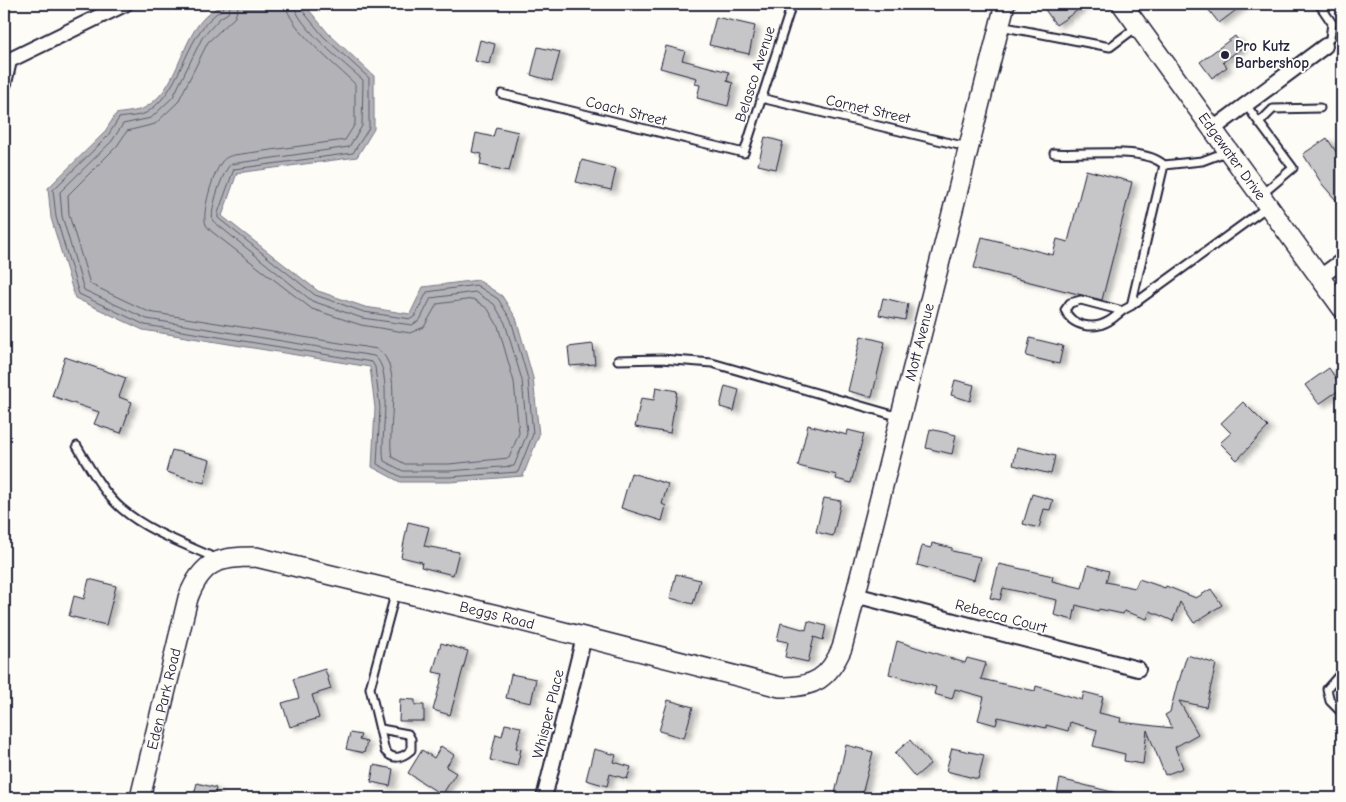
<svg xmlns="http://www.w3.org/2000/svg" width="1346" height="802" viewBox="0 0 1346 802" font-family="'Comic Neue',sans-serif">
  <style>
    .water { fill: #b2b2b7; stroke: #787885 }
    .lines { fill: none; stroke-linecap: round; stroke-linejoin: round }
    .shore { stroke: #5c5c6d; stroke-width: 1 }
    .building { fill: #c6c6c8; stroke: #22223b; filter: url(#shadow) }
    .lane-casing { stroke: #22223b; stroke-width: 11 }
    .street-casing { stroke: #22223b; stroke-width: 18 }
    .secondary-casing { stroke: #22223b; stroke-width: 22 }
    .lane { stroke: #fdfcf7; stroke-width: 7 }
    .street { stroke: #fdfcf7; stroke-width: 14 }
    .secondary { stroke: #fdfcf7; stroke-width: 19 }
    .poi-dot { fill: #22223b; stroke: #fdfcf7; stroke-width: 2 }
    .labels { text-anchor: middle; stroke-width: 4; stroke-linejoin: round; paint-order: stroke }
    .poi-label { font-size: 15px; font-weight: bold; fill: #22223b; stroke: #fdfcf7; text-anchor: start }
    .street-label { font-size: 15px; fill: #22223b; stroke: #fdfcf7 }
  </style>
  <defs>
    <filter id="shadow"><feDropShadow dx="5.5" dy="3" stdDeviation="2.5" flood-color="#0004"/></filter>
  </defs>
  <rect width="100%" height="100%" fill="#fdfcf7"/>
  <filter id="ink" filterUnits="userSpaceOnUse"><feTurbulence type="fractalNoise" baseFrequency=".02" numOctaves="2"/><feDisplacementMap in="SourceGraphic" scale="10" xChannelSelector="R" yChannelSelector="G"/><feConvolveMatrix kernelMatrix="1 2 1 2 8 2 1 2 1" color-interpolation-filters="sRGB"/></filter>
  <g filter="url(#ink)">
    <path class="water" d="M 227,4 L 304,4 L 328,33 L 374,76 L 374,129 L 357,157 L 237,173 L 222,216 L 318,291 L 365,307 L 410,314 L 423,287 L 478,280 L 502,296 L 516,318 L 533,378 L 539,435 L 523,476 L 450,482 L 400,482 L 372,467 L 375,408 L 370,367 L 143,330 L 75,298 L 51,218 L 48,188 L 104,133 L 116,114 C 124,112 138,112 146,107 C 186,84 179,18 227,4 Z"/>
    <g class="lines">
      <path class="shore" d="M 225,4 L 223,9 C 184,32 185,86 149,111 C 142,117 128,116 119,118 L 107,137 L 53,190 L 56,217 L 79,294 L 145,325 L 372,362 L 375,367 L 380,408 L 377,464 L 401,477 L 449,477 L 518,472 L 533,434 L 528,379 L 511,320 L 498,299 L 476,285 L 427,292 L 415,316 L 411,319 L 364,312 L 315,295 L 218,218 L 218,213 L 234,169 L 353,153 L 369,128 L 369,78 L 324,37 L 301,9 L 300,4
        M 231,4 L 228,13 L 220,18 L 202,38 L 173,97 L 151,118 L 123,124 L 112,141 L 60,192 L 62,216 L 84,290 L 147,319 L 374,356 C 395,369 379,440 384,461 L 403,471 L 449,471 L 514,466 L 527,434 L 522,380 L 505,323 L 494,304 L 475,292 L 431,298 L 420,320 L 412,325 L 362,318 L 312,301 L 213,221 C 209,211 223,170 231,164 L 349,147 L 362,126 L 363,80 C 347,66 295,24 294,4
        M 239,4 L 235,17 L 208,42 L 178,102 L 155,124 L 127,131 L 117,146 L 68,195 L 69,215 L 90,284 L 149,312 L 377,349 C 405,365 386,431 392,457 L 405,464 L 449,464 L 509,458 L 519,433 L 514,382 L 498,326 L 488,309 L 473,299 L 437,304 L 424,327 L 410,333 L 361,325 L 312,309 L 211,231 L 206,225 C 201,213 213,174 221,163 C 224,158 229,156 234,155 L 345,140 L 355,124 L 355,84 C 338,67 287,27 286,4"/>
    </g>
    <path class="building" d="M 1041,4 L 1087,4 L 1056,25 Z
      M 1204,4 L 1244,4 L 1219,23 Z
      M 716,17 L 755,26 L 749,54 L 709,45 Z
      M 1235,36 L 1243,47 L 1223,62 L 1227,67 L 1212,78 L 1200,62 Z
      M 480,40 L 495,44 L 490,64 L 475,61 Z
      M 666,46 L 685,51 L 682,60 L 729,72 L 727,81 L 733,83 L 728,106 L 697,98 L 700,85 L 695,84 L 697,78 L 660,68 Z
      M 538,47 L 560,52 L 552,81 L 531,75 Z
      M 496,127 L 518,132 L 509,171 L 480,165 L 482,154 L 472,152 L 476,133 L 493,137 Z
      M 765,137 L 783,142 L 776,169 L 758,165 Z
      M 1327,138 L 1342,161 L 1342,207 L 1322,184 L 1303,154 Z
      M 582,160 L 616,169 L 611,190 L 576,182 Z
      M 1086,170 L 1132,182 L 1102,300 L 974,268 L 982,237 L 1053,255 L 1057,239 L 1068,242 Z
      M 883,298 L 908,304 L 905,320 L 879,315 Z
      M 861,336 L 885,342 L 872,397 L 848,391 Z
      M 1030,338 L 1063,346 L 1059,364 L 1026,356 Z
      M 593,344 L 595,364 L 570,366 L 568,347 Z
      M 65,357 L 126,378 L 119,397 L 132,402 L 121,433 L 94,424 L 99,412 L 52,396 Z
      M 1329,368 L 1342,388 L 1319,404 L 1305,385 Z
      M 955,380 L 974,385 L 970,401 L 951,395 Z
      M 725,386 L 739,390 L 734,411 L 720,407 Z
      M 656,387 L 677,391 L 670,433 L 635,427 L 641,398 L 654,400 Z
      M 1243,402 L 1268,427 L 1237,460 L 1220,443 L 1231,433 L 1221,423 Z
      M 808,425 L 847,435 L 848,430 L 864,434 L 851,483 L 836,479 L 837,475 L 798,466 Z
      M 930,429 L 956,435 L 952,454 L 926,448 Z
      M 1017,447 L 1055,456 L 1051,474 L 1013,465 Z
      M 172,450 L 210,460 L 204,483 L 166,472 Z
      M 631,473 L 668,484 L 662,504 L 666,506 L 662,521 L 621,508 Z
      M 1032,494 L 1053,500 L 1050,510 L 1044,509 L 1039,528 L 1023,524 Z
      M 824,498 L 841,501 L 833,536 L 816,532 Z
      M 408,522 L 429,527 L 424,546 L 459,552 L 453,575 L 421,567 L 422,562 L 401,557 Z
      M 932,543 L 952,548 L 952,551 L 980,557 L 974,580 L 917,565 L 922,546 L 931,548 Z
      M 999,564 L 1053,576 L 1052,581 L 1082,588 L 1088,565 L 1109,571 L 1106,582 L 1135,588 L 1139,579 L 1165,588 L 1166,586 L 1196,598 L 1211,589 L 1222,605 L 1194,623 L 1180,602 L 1173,621 L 1150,611 L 1147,619 L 1124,611 L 1123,614 L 1099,609 L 1098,611 L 1076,605 L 1073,620 L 1054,615 L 1057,600 L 1003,588 L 1000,600 L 990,598 Z
      M 676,574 L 700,580 L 693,604 L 670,598 Z
      M 89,579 L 116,586 L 106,625 L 69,616 L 74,596 L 84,599 Z
      M 808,621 L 826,626 L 823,640 L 814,637 L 808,662 L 785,657 L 788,642 L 777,640 L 781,623 L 806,630 Z
      M 897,641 L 965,663 L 967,658 L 986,663 L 981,679 L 1035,691 L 1036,686 L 1082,700 L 1084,692 L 1103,697 L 1099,713 L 1121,718 L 1120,722 L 1172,728 L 1165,715 L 1170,712 L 1178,681 L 1179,681 L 1187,655 L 1216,664 L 1206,707 L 1179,701 L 1198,734 L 1175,747 L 1183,768 L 1165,775 L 1147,730 L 1143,764 L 1124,761 L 1125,754 L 1093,746 L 1097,730 L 1070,722 L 1068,731 L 1046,725 L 1046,728 L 998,717 L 996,725 L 978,720 L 984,697 L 955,689 L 952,699 L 934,694 L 936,687 L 889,674 Z
      M 441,643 L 468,651 L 450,715 L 433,710 L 443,674 L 433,672 Z
      M 325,669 L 331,689 L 312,695 L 319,718 L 290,727 L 282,703 L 299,698 L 293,679 Z
      M 511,674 L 536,679 L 531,703 L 506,698 Z
      M 400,699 L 415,700 L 415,705 L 424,705 L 424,721 L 399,721 Z
      M 668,700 L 693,707 L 684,738 L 659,731 Z
      M 505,724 L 521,727 L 516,748 L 521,749 L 517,766 L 490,760 L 496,734 L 502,736 Z
      M 350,733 L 361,735 L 359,740 L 367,742 L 364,753 L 346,749 Z
      M 910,740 L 930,764 L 915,777 L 895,753 Z
      M 846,745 L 873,752 L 861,798 L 834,798 Z
      M 441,746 L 454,755 L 446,767 L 456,773 L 442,795 L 408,773 L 422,750 L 434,758 Z
      M 952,748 L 984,755 L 978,779 L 946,771 Z
      M 594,749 L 616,755 L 614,762 L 631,767 L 627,779 L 610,774 L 607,786 L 586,780 Z
      M 374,765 L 393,769 L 390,786 L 371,782 Z
      M 1060,779 L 1120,794 L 1119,798 L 1056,798 Z
      M 197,783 L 216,788 L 214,798 L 193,798 Z"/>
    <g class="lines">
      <defs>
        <path id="lane" d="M 1319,4 L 1332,23 L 1330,38 L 1325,46
          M 1000,26 L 1110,47 L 1138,26
          M 502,94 L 744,153 L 792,4
          M 761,98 L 967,147
          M 1246,105 L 1293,168 L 1261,195
          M 1259,123 L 1273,109 L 1320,108
          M 1226,152 L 1202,161 L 1164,165 L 1131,306 L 1267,207
          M 1054,153 C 1084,156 1143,145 1164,165
          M 1119,310 L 1081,300 L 1070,303 L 1065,310 C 1072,327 1094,330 1109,321 C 1118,316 1119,311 1131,306
          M 618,360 L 661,359 L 712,363 L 900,417
          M 77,446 C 90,468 103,493 122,509 C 149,532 185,544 217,559
          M 1342,672 L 1327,689 L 1330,701 L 1342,713
          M 381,729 L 408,734 L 411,739 L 411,750 C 402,758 394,761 385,751 L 370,688 L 396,591"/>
        <path id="street" d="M 4,83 L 9,61 L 12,59 L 125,4
          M 1213,129 L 1325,46
          M 1320,277 L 1342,261
          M 855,595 L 1138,669
          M 544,798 L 584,637"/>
        <g id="secondary">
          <path id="s1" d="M 1122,4 L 1342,308"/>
          <path id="s2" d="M 140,798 L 188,598 C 202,561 218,557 256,557 L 501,616 L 780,687 C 814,688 829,678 842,648 L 1005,4"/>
        </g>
      </defs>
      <use href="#lane" class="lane-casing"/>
      <use href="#street" class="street-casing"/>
      <use href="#secondary" class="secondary-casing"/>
      <use href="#lane" class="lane"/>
      <use href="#street" class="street"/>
      <use href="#secondary" class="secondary"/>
    </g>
  </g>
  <circle class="poi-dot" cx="1225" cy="55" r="5"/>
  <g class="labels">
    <g class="poi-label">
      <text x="1235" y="51">Pro Kutz<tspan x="1235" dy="17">Barbershop</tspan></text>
    </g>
    <g class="street-label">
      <text transform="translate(755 74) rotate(-72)" y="5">Belasco Avenue</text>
      <text transform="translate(868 109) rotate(13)" y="5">Cornet Street</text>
      <text transform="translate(626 111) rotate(14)" y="5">Coach Street</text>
      <text dy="5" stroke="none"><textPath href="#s1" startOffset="188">Edgewater Drive</textPath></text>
      <text dy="5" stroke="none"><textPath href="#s2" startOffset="1228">Mott Avenue</textPath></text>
      <text dy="5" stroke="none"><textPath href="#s2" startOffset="541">Beggs Road</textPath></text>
      <text transform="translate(1001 616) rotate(15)" y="5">Rebecca Court</text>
      <text dy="5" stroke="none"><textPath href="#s2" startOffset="102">Eden Park Road</textPath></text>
      <text transform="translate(548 714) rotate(-76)" y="5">Whisper Place</text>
    </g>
  </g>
  <rect width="1346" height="802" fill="none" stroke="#fdfcf7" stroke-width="20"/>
  <rect x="10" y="10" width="1326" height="782" fill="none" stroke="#22223b" stroke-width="2" filter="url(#ink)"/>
</svg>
